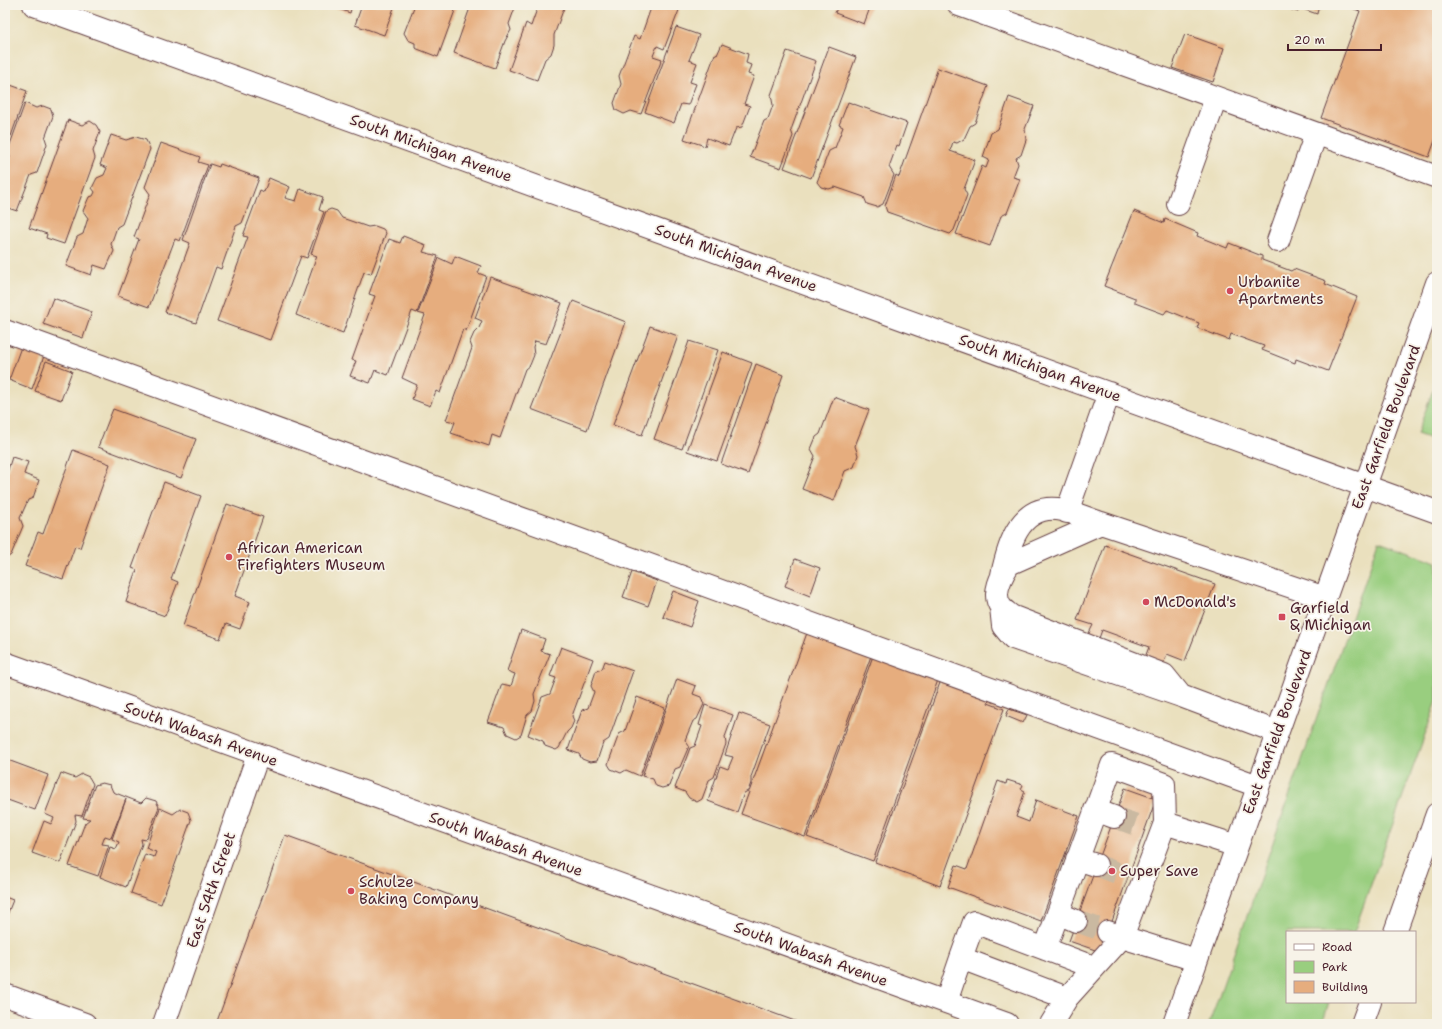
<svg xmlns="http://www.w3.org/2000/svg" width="1442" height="1029" viewBox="0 0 1442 1029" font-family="'Shantell Sans',sans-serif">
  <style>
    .green { fill: #99ce7f; stroke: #727655 }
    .building { fill: #e6ad7e }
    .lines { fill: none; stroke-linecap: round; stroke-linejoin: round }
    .minor-tunnel { stroke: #cab9a1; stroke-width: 22; stroke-dasharray: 22 11; stroke-linecap: butt }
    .minor-casing { stroke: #623c41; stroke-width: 24 }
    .minor { stroke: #fff; stroke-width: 22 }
    .poi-dot { fill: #d1495b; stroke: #f7f3e8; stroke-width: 1.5 }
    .labels { text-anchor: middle; stroke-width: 3.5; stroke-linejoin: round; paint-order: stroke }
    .street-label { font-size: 15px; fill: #4a1f2b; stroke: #f7f3e8 }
    .poi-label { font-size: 15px; fill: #4a1f2b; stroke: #f7f3e8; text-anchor: start }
  </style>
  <rect width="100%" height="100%" fill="#f7f3e8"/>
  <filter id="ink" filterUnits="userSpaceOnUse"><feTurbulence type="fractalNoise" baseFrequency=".025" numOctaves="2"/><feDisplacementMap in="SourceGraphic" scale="8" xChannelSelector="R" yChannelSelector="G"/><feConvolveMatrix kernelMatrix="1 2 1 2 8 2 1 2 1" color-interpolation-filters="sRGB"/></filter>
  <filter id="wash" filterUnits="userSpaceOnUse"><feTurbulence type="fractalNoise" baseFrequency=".012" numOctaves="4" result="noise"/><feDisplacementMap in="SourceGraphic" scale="16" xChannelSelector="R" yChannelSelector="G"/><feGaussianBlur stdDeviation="0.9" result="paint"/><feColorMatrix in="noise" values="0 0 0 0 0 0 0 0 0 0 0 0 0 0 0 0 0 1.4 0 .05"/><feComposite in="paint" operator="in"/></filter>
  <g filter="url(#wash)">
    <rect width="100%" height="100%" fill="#eae0be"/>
    <path class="green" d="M 1437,379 L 1437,441 L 1417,434 Z
      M 1379,541 L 1437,562 L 1437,701 L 1354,932 L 1287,932 L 1287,1002 L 1329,1002 L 1322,1024 L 1209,1024 Z"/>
    <g id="blocks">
      <path class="building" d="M 328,5 L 352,5 L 350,13 Z
        M 362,5 L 395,5 L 384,35 L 355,25 Z
        M 414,5 L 457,5 L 438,57 L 415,48 L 415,43 L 408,40 L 404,33 L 414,7 Z
        M 471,5 L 516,5 L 509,24 L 511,30 L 505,41 L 495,68 L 454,53 Z
        M 531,5 L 565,5 L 554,35 L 554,45 L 551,54 L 545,59 L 537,80 L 509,70 L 526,23 L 531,26 L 537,9 L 530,6 Z
        M 652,5 L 681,5 L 664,49 L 657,46 L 653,56 L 662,59 L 641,114 L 631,111 L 624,114 L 616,110 L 614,103 L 621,84 L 619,76 L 634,36 L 640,39 Z
        M 838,5 L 871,5 L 864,24 L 835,13 Z
        M 1284,5 L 1325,5 L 1324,7 L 1318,8 L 1317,14 L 1300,8 L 1298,12 L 1283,7 Z
        M 1343,5 L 1437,5 L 1437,135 L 1429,157 L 1321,118 L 1360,11 Z
        M 676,27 L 699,35 L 689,60 L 697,63 L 690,82 L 696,84 L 688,105 L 681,104 L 674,123 L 645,112 Z
        M 1185,34 L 1224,48 L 1213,82 L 1172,68 Z
        M 722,44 L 748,54 L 746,63 L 751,65 L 748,74 L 754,76 L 744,104 L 750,106 L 742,127 L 736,128 L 729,146 L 707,138 L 705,146 L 684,139 L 715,54 L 717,55 Z
        M 829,47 L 856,57 L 811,178 L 784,168 Z
        M 787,51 L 816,61 L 791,130 L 793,136 L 781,168 L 750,157 L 764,121 L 768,119 L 773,105 L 771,95 Z
        M 938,68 L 988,86 L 975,123 L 970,126 L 964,139 L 957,143 L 953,142 L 950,151 L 975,160 L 964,189 L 967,195 L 954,230 L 950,234 L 887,212 L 885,206 L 896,175 L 899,177 Z
        M 5,83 L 27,91 L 11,136 L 5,134 Z
        M 1009,97 L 1034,106 L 1025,129 L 1026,140 L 1021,155 L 1016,158 L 1018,164 L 1013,177 L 1020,179 L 1007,213 L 1001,216 L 990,246 L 956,234 L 982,166 L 986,168 L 989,160 L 983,157 L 991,133 L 998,129 Z
        M 848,102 L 907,123 L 899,146 L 897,145 L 889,167 L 894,175 L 883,204 L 877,207 L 867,204 L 864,197 L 835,187 L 829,189 L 821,187 L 817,182 L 829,151 L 835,148 L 843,127 L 839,125 Z
        M 25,103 L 36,108 L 43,106 L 51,109 L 53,116 L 45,138 L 47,144 L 37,173 L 31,175 L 17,211 L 5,207 L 7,198 L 5,197 L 5,171 L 10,157 L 8,150 Z
        M 68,120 L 82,125 L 90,121 L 96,125 L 100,132 L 93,151 L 95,158 L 64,244 L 46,238 L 47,234 L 29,228 Z
        M 111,135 L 126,140 L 136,137 L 146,140 L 150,149 L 122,224 L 117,227 L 111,244 L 114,251 L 106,269 L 94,265 L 91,275 L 66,266 L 77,237 L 83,234 L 88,218 L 83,211 L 89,197 L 93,196 L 95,192 L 92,188 L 97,178 L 104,175 L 107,168 L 100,165 Z
        M 161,143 L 200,157 L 198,162 L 208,165 L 180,241 L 175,239 L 149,307 L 118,296 L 139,239 L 134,237 L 150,194 L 145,187 Z
        M 210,164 L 219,167 L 220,164 L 259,178 L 242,223 L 236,226 L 221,269 L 216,267 L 196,323 L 165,312 L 190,243 L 183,240 Z
        M 269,178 L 290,187 L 285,198 L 296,201 L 300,189 L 323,197 L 319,210 L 324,212 L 307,258 L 301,256 L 270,340 L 217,321 L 248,237 L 243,236 L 260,190 L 264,192 Z
        M 331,209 L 337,211 L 342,218 L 368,227 L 375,226 L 383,229 L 386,233 L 371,274 L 364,272 L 343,333 L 296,315 L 317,256 L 311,254 L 326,211 Z
        M 1134,211 L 1164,223 L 1165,219 L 1198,233 L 1197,236 L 1227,248 L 1229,243 L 1262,256 L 1262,260 L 1291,271 L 1294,269 L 1326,281 L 1325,284 L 1357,297 L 1328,371 L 1296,359 L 1295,363 L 1262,350 L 1264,346 L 1231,334 L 1229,340 L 1197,328 L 1199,323 L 1167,310 L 1164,314 L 1135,303 L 1135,298 L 1104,286 Z
        M 403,236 L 426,245 L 423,252 L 438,256 L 417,313 L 412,311 L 388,375 L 375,370 L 370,383 L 350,376 L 356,361 L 352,360 L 375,296 L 369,294 L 389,239 L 400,243 Z
        M 455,256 L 481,266 L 478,273 L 486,276 L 466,331 L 463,329 L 440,393 L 436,391 L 430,406 L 412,399 L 417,385 L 402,378 L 425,315 L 418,313 L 439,258 L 452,264 Z
        M 490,277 L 562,303 L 546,344 L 535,341 L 533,347 L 534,355 L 530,365 L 525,369 L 500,438 L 492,435 L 489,446 L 451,433 L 455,422 L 446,420 L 472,348 L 470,342 L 474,333 L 479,328 L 482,321 L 475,318 Z
        M 53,298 L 92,312 L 83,338 L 43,324 Z
        M 573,301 L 626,322 L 587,430 L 531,409 Z
        M 650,326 L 678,336 L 642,435 L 613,425 Z
        M 689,341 L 718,350 L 682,449 L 654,439 Z
        M 21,347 L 44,356 L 32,389 L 9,380 Z
        M 723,352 L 752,363 L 717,461 L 687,451 Z
        M 46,361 L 72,371 L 61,400 L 35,391 Z
        M 756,364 L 783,375 L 748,474 L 721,464 Z
        M 834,397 L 869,410 L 855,446 L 858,455 L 854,467 L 845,471 L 834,501 L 802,489 L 815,456 L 811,449 L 816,437 L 820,434 Z
        M 113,409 L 196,439 L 181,478 L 98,447 Z
        M 73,450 L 110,464 L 80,548 L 75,546 L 63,579 L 25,566 L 38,532 L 43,534 Z
        M 12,457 L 28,462 L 24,474 L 39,480 L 33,498 L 28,500 L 20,518 L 23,526 L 11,555 L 5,559 L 5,479 Z
        M 164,482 L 201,496 L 171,579 L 178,582 L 165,616 L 126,602 L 137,570 L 132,568 Z
        M 227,504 L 263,517 L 235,596 L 250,602 L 240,629 L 226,624 L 220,639 L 183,626 Z
        M 1105,545 L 1215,584 L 1185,661 L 1167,654 L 1160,672 L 1142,665 L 1149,647 L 1102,630 L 1098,641 L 1087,637 L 1093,625 L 1077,620 Z
        M 795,559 L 820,568 L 810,596 L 785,586 Z
        M 632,572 L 657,581 L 648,606 L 623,597 Z
        M 673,591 L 699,601 L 690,627 L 663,617 Z
        M 521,630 L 545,639 L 541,651 L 550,654 L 534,694 L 535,701 L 532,711 L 527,715 L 521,735 L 516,738 L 507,734 L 504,727 L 488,722 L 502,684 L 511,686 L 515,674 L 507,671 Z
        M 807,633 L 871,656 L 805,837 L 741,814 Z
        M 561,647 L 593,659 L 572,716 L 574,721 L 571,728 L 567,732 L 559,748 L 556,750 L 545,746 L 543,741 L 528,735 L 542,697 L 550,694 L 556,678 L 550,676 Z
        M 873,656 L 938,680 L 873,861 L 807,837 Z
        M 605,661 L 633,671 L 609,739 L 603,743 L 597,761 L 590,762 L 582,759 L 579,754 L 568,750 L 582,710 L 588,708 L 594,692 L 591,686 L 596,671 L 602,669 Z
        M 677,679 L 696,686 L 693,694 L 701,697 L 704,704 L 697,719 L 693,721 L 685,740 L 689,746 L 680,767 L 675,769 L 669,786 L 662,788 L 656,786 L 653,779 L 642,776 Z
        M 941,680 L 990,698 L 988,703 L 1004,709 L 940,886 L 875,862 Z
        M 637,697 L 665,708 L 640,776 L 626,770 L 621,773 L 611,769 L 608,764 L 619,734 L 625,731 Z
        M 705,705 L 733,715 L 725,737 L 726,744 L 714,777 L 709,780 L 702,799 L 697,802 L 689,798 L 685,792 L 675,788 L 690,748 L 695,746 L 702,726 L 699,725 Z
        M 1009,709 L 1027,715 L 1023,723 L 1006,716 Z
        M 739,713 L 770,724 L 751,777 L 751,783 L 748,791 L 744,793 L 737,812 L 708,801 L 720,766 L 728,769 L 733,757 L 725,755 Z
        M 5,759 L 48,775 L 35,810 L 5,799 Z
        M 61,773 L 75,778 L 82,774 L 89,777 L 93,784 L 82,816 L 75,815 L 76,821 L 60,863 L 32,853 L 44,821 L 51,824 L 54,818 L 45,814 Z
        M 1007,780 L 1023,785 L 1021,789 L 1025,791 L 1016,817 L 1029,822 L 1036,800 L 1079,816 L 1041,921 L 948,887 L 956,865 L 967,869 L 998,781 L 1006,784 Z
        M 102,783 L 110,785 L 113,792 L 141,803 L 146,798 L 156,801 L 159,807 L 146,840 L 141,839 L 142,844 L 126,887 L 100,877 L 110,847 L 116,849 L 119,842 L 112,839 L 126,799 L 111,838 L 105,836 L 102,844 L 109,845 L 98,876 L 69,866 L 85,823 L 90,819 L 83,818 L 95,785 Z
        M 1125,788 L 1156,799 L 1101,952 L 1069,941 Z
        M 160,808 L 173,814 L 180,809 L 188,812 L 191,820 L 161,904 L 131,893 L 145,854 L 154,857 L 156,852 L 146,848 Z
        M 285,835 L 803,1024 L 216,1024 Z
        M 5,897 L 13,900 L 5,920 Z"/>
    </g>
  </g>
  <g filter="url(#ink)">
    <use href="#blocks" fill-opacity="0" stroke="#623c41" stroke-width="1"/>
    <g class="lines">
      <path class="minor-tunnel" d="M 1114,817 L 1145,828
        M 1096,865 L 1128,877
        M 1076,921 L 1108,932"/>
      <defs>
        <path id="minor" d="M 34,5 L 1437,512
          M 959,5 L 1437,177
          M 1178,204 L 1216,98
          M 1278,241 L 1316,134
          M 5,331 L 1258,786
          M 1067,512 L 1109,393
          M 1002,575 C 1008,547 1019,505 1057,509 C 1068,510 1089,519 1101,523
          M 1001,607 L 1003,626 L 1013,638 L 1181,696 L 1277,732
          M 5,663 L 1007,1024
          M 1181,696 L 1164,675 L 1011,616 C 1008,613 1003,610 1001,607 C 991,594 1002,575 1009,564 L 1101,523 L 1325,598
          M 1095,810 L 1114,817
          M 1077,859 L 1096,865
          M 1058,913 L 1076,921
          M 1108,932 L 1122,937 L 1165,823 L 1237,846
          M 1395,932 L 1437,814
          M 1045,949 L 1112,765 L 1164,784 L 1165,823
          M 961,958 L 974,922 L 1093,967
          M 5,995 L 85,1024
          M 946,1002 L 961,958 L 1067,998
          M 164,1024 L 258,755
          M 1051,1024 L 1067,998 L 1122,937 L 1196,960
          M 1174,1024 L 1437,283
          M 1362,1024 L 1370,1002"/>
      </defs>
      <use href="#minor" class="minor-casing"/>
      <use href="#minor" class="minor"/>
    </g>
  </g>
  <g class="poi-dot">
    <circle cx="1230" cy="291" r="4"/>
    <circle cx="229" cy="557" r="4"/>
    <circle cx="1146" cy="602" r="4"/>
    <rect x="1278" y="613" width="8" height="8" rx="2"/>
    <circle cx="1112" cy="871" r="4"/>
    <circle cx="351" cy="891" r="4"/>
  </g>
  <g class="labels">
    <g class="street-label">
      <text transform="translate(431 148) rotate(20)" y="5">South Michigan Avenue</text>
      <text transform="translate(736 258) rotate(20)" y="5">South Michigan Avenue</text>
      <text transform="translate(1040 368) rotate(20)" y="5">South Michigan Avenue</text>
      <text transform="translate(1386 427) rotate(-70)" y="5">East Garfield Boulevard</text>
      <text transform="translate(1277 732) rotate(-70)" y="5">East Garfield Boulevard</text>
      <text transform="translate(201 734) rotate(20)" y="5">South Wabash Avenue</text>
      <text transform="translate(506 844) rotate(20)" y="5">South Wabash Avenue</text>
      <text transform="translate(211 890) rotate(-71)" y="5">East 54th Street</text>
      <text transform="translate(811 954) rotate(20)" y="5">South Wabash Avenue</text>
    </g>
    <g class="poi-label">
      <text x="1238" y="287">Urbanite<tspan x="1238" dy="17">Apartments</tspan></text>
      <text x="237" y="553">African American<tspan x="237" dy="17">Firefighters Museum</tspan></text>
      <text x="1154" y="607">McDonald's</text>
      <text x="1290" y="613">Garfield<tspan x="1290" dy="17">&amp; Michigan</tspan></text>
      <text x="1120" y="876">Super Save</text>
      <text x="359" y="887">Schulze<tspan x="359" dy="17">Baking Company</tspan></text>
    </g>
  </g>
  <rect width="1442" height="1029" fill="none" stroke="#f7f3e8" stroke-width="20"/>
  <rect x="1286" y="931" width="130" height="72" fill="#f7f3e8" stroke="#b29e9c"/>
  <rect x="1294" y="944" width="20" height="6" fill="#ffffff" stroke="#b29e9c"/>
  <text x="1322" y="951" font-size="12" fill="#4a1f2b">Road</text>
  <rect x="1294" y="961" width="20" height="12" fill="#99ce7f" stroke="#b29e9c"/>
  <text x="1322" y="971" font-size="12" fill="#4a1f2b">Park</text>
  <rect x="1294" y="981" width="20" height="12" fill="#e6ad7e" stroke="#b29e9c"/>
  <text x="1322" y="991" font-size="12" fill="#4a1f2b">Building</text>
  <path d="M1288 44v6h93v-6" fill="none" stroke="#4a1f2b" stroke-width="2"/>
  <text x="1294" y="44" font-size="12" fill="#4a1f2b" stroke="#f7f3e8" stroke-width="3" paint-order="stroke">20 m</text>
</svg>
